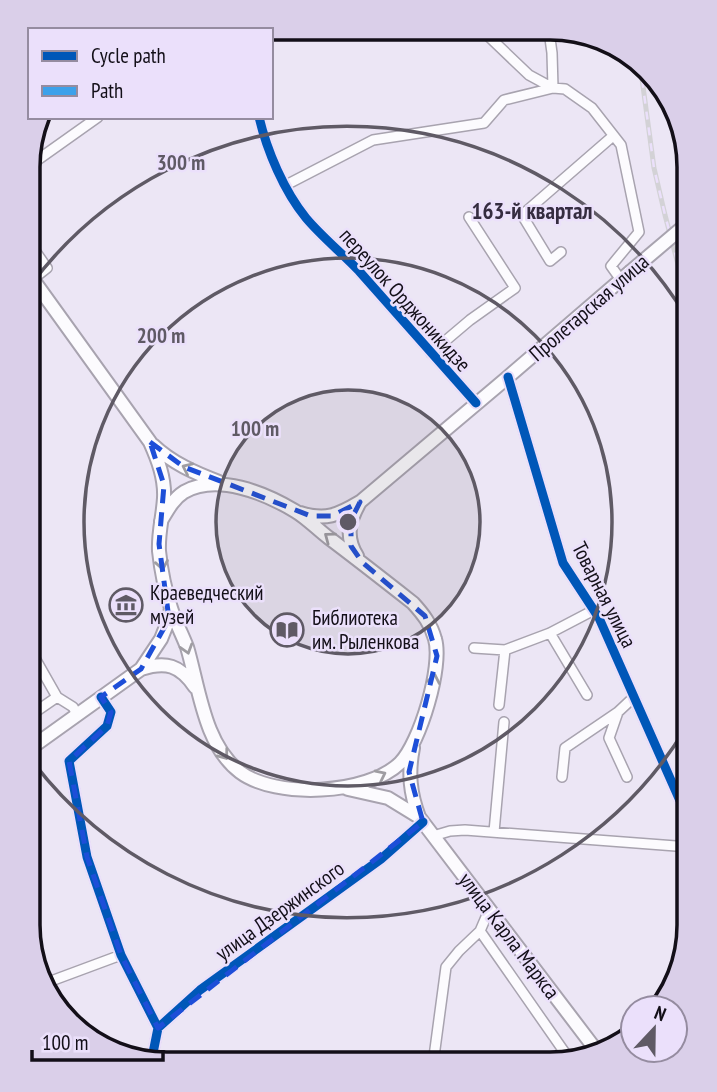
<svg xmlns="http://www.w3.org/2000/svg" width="717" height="1092" viewBox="0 0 717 1092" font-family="'PT Sans Narrow',sans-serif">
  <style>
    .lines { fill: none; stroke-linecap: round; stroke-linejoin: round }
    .minor-casing { stroke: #a8a3af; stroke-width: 12 }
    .secondary-casing { stroke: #a8a3af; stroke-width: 16 }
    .minor { stroke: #fcfbfe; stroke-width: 9 }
    .secondary { stroke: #fcfbfe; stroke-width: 12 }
    .rail-casing { stroke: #d3d2d6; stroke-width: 5 }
    .rail { stroke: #ebe0fb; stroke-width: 2.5; stroke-dasharray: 8; stroke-linecap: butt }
    .secondary-bridge-casing { stroke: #a8a3af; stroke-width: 16; stroke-linecap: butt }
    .secondary-bridge { stroke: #fcfbfe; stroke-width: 12 }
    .quiet { stroke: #3da1ea; stroke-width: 7; stroke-dasharray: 14 7; stroke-linecap: butt }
    .cycleway-casing { stroke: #ebe0fb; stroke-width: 13 }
    .cycleway { stroke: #0057b8; stroke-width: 9 }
    .oneway { stroke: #9f9da2 }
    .marked { fill: none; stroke: #1d4ed8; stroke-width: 5; stroke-dasharray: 14 9; stroke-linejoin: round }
    .ring { fill: none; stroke: #5f5a65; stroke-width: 3.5 }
    .labels { text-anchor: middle; stroke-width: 5; stroke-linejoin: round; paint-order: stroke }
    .street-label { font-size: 21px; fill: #130f18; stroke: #ebe0fb }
    .poi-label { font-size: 21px; fill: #130f18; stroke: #ebe0fb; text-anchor: start }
    .neighbourhood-label { font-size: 23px; font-weight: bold; fill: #352c40; stroke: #ebe0fb }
    .rim { fill: none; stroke: #130f18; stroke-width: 3.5 }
    .centre { fill: #5f5a65; stroke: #ebe0fb; stroke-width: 3.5 }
    .ring-label { font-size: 21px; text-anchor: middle; font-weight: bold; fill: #5f5a65; stroke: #ebe0fb; stroke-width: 5; stroke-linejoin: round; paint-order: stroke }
  </style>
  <rect width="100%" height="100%" fill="#ece6f5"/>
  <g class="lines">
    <defs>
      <path id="minor" d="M 549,31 L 552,53 L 553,88 L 565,89 L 592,108 L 621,145 L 639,232 L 611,266 L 621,280
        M 484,32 L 529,75 L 553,88
        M 259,117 C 267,151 284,191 306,218 C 322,237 342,253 359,271 C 398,315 437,359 476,403
        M 29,166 L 98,117
        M 286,185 L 373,140 L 484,123 L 504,100 L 553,88
        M 29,242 L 47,268 L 33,279
        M 561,252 L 550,261 L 522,215 L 613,136
        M 431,353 L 470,320 L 515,288 L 469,217
        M 508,377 L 563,563 L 599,618 L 689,821
        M 550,633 L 587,695
        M 28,646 L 57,697 L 73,707 L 77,714
        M 474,648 L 505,650
        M 101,697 L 111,712 L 107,726 L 69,761 L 87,857 L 121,955 L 158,1028 L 151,1063
        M 499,705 L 505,650 L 550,633 L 594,610
        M 618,712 L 609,738 L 627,777
        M 28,717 L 57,697
        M 562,777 L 565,748 L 618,712 L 634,697
        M 494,832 L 504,722
        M 433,836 L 450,831 L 465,830 L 689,847
        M 480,931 L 570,1060
        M 682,945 L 684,846
        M 43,984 L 121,955
        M 158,1028 L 200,990 L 381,859 L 423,822
        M 433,1064 L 446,967 L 459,951 L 480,931 L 489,910"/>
      <path id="secondary" d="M 29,274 L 150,442 C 158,460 165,478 164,498 C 163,516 158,533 159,551 C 161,570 165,590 171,608 C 175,621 182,634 187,647 C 199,687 204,745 240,772 C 276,799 367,795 400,763 C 420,743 443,666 435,639 C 431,624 423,614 413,603 C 385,581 357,559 329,538 C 317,529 307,518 295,511 C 265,493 217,473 184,492 C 173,499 167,511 161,521
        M 153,445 C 172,463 195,473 219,482
        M 300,513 C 326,521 338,515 360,502 L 508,377 L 630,272
        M 357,556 C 345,537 349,521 360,502
        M 141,669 C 166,661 180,665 195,687
        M 413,748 C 408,773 410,793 419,817 L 599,1054
        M 28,750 L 141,669 L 161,639 L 169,619 L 171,608
        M 348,789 L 388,798 L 419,817"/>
    </defs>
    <use href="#minor" class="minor-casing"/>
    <use href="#secondary" class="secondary-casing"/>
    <use href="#minor" class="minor"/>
    <use href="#secondary" class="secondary"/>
    <defs>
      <path id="rail" d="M 640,64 L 654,168 L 665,215 L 689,306
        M 682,297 L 689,326"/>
    </defs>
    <use href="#rail" class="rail-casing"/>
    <use href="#rail" class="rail"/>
    <defs>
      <path id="secondary-bridge" d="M 630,272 L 689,222"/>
    </defs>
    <use href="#secondary-bridge" class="secondary-bridge-casing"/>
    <use href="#secondary-bridge" class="secondary-bridge"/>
    <path class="quiet" d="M 682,945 L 684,846"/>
    <defs>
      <path id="cycleway" d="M 259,117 C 267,151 284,191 306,218 C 322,237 342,253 359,271 C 398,315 437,359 476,403
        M 508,377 L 563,563 L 599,618 L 689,821
        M 101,697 L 111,712 L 107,726 L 69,761 L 87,857 L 121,955 L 158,1028 L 151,1063
        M 158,1028 L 200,990 L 381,859 L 423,822"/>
    </defs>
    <use href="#cycleway" class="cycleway-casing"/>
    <use href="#cycleway" class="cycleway"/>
  </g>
  <defs><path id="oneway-chevron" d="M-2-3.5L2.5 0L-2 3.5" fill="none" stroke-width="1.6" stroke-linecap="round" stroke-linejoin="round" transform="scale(1.75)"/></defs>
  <g class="oneway">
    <use href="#oneway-chevron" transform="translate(187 468) rotate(-155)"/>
    <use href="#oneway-chevron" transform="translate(329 537) rotate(-143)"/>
    <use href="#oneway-chevron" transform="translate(162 565) rotate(80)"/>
    <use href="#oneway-chevron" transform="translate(187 649) rotate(73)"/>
    <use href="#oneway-chevron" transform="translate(434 679) rotate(-79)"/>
    <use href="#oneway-chevron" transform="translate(224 755) rotate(53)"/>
    <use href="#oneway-chevron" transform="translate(381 775) rotate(-26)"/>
  </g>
  <path class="marked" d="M 150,442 L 184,467 L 311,516 L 332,516 L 360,502 L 351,520 L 351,546 L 362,562 L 425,616 L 437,656 L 409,772 L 423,822 L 158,1028 L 121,955 L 87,857 L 69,761 L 107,726 L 111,712 L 101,697 L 141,669 L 169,619 L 159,544 L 164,485 Z"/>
  <circle cx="348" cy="522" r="132" fill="#5f5a65" fill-opacity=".12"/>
  <g class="ring">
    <circle cx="348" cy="522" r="132"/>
    <circle cx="348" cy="522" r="264"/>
    <path d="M687 726A396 396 0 0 1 30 758M30 286A396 396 0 0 1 687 318"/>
  </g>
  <defs>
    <symbol id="museum-ring" viewBox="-11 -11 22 22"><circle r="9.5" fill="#ebe0fb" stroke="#5f5a65" stroke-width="1.5"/><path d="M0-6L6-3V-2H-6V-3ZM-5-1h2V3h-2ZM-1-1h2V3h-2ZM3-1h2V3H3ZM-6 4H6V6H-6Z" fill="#5f5a65"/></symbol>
    <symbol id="library-ring" viewBox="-11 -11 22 22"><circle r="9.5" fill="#ebe0fb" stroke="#5f5a65" stroke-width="1.5"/><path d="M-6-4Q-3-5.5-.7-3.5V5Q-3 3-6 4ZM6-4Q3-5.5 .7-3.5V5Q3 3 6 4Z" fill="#5f5a65"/></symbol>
  </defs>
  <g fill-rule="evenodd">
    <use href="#museum-ring" x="107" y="586" width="38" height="38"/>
    <use href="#library-ring" x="268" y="611" width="38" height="38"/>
  </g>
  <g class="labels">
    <g class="street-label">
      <text transform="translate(405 300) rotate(48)" y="7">переулок Орджоникидзе</text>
      <text transform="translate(589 308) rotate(-41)" y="7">Пролетарская улица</text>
      <text transform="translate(604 595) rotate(63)" y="7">Товарная улица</text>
      <text transform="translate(280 911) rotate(-36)" y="7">улица Дзержинского</text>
      <text transform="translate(509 936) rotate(53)" y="7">улица Карла Маркса</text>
    </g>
    <g class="poi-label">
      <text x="150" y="600">Краеведческий<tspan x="150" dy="24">музей</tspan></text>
      <text x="312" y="625">Библиотека<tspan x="312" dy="24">им. Рыленкова</tspan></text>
    </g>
    <g class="neighbourhood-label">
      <text x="532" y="219">163-й квартал</text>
    </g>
  </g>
  <path d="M0 0H717V1092H0ZM167 40H550A127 127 0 0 1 677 167V925A127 127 0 0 1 550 1052H167A127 127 0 0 1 40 925V167A127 127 0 0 1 167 40Z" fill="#dacfe9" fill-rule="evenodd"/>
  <path class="rim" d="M167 40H550A127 127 0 0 1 677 167V925A127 127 0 0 1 550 1052H167A127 127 0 0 1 40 925V167A127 127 0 0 1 167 40Z"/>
  <circle cx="348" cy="522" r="10" class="centre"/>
  <g class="ring-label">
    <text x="181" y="170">300 m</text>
    <text x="161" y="343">200 m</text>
    <text x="255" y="436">100 m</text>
  </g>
  <rect x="28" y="28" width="245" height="91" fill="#ebe0fb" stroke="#958ca0" stroke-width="2"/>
  <rect x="42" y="51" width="35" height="10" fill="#0057b8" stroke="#958ca0" stroke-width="2"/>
  <text x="91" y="63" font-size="21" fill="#130f18">Cycle path</text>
  <rect x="42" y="86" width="35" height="10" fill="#3da1ea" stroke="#958ca0" stroke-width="2"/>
  <text x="91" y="98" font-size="21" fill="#130f18">Path</text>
  <g transform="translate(654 1029) rotate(22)"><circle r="33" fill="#ebe0fb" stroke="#958ca0" stroke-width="2"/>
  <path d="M0-5L12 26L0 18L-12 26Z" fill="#5f5a65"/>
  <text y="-10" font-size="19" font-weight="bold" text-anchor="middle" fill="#130f18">N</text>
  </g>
  <path d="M32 1050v10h131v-10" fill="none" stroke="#130f18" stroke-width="3.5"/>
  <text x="42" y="1050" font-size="21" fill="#130f18" stroke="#ebe0fb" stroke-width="5" paint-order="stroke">100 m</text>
</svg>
